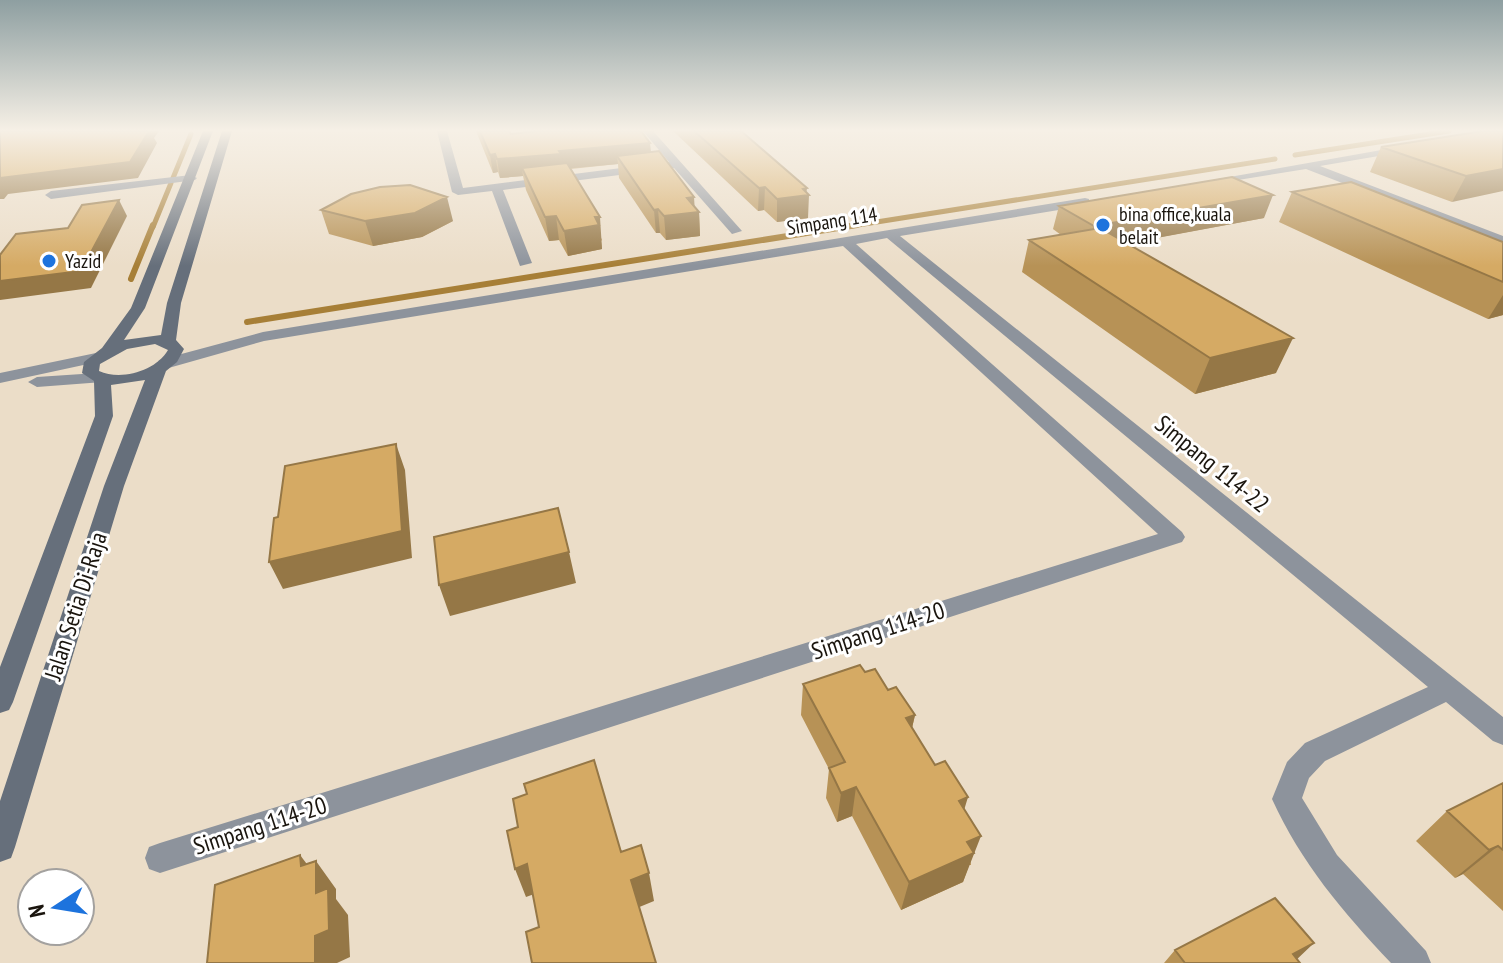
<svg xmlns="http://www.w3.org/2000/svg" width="1503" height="963" viewBox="0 0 1503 963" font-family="'PT Sans Narrow',sans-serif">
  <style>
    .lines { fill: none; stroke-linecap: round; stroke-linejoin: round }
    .stream-far1 { stroke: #a77f37; stroke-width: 5 }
    .stream { stroke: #a77f37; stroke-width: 6 }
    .street { fill: #8d939c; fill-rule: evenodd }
    .secondary { fill: #666f7b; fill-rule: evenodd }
    .wall { fill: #b79256 }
    .shaded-wall { fill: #957746 }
    .building { fill: #d5aa64; stroke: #957746; stroke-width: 2 }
    .poi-dot { fill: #1d73dd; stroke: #fff; stroke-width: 3 }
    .labels { text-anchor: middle; stroke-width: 6; stroke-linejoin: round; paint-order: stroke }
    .far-poi-label { font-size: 20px; fill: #1a150e; stroke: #fff; text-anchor: start }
    .far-street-label { font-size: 20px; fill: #1a150e; stroke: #fff }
    .street-label { font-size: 24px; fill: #1a150e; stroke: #fff }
  </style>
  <rect width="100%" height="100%" fill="#ebddc8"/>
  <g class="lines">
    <path class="stream-far1" d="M 1295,155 L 1449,131
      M 173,178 L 191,134
      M 153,227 L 171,183
      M 845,227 L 1275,159"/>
    <path class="stream" d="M 131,279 L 153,225
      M 247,322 L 857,225"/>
    <path class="street" d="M 437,131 L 447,131 L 463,188 L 669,162 L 643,131 L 653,131 L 742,231 L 732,234 L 674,168 L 503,190 L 532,263 L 520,266 L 492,191 L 458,195 L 452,192 Z
      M 1404,146 L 1409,149 L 1408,151 L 1320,166 L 1503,236 L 1503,245 L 1306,169 L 1207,185 L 1201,182 Z
      M 191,175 L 197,178 L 195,180 L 51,199 L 45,195 L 51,191 Z
      M 1085,198 L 1089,199 L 1089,205 L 900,236 L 1503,717 L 1503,745 L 1493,741 L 1446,702 L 1325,761 L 1309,778 L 1302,798 L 1337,855 L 1426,951 L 1431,963 L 1391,963 C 1343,912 1301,863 1272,799 L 1287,762 L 1305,743 L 1428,687 L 887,238 L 856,244 L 1182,532 L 1185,537 L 1182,542 L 160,873 L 149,869 L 145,858 L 149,847 L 160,843 L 1158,534 L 843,246 L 264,341 L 165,369 L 159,368 L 157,364 L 159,360 L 263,332 Z
      M 96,353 L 104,358 L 102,361 L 0,383 L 0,373 Z
      M 97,373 L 103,374 L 105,378 L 103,382 L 37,387 L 28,382 L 37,377 Z"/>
    <path class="secondary" d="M 203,131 L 213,131 L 145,308 L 124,340 L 161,335 L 167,303 L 222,131 L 232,131 L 181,303 L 176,340 L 184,349 L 177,362 L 166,371 L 124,486 L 15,847 L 11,858 L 0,862 L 0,801 L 104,486 L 145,380 L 111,385 L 113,416 L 13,702 L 9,710 L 0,713 L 0,667 L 95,416 L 94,381 L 82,373 L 84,362 L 102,348 L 131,308 ZM 155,344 L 168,350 C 156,371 121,381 99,371 L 100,364 L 127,349 Z"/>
  </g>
  <path class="wall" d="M 476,131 L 509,131 L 511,134 L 651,152 L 699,212 L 700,236 L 666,240 L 660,233 L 656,233 L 619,178 L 618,164 L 571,169 L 602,240 L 601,241 L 602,249 L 568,256 L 559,240 L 549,241 L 526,190 L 523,176 L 500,178 L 498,172 L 493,173 Z
    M 673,131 L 741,131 L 806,192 L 808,218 L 777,222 L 764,210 L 758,211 Z
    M 1503,131 L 1452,202 L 1370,172 L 1381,147 Z
    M 1292,192 L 1503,242 L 1503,315 L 1488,319 L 1279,222 Z
    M 1059,206 L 1264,218 L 1128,243 L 1276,373 L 1195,394 L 1022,272 L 1029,240 L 1061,235 L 1053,229 Z
    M 321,210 L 453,221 L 422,237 L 373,246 L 329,234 Z
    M 865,672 L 888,690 L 915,715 L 912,728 L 964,810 L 971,865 L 969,865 L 963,882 L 901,910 L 852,816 L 837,822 L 826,798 L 829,769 L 801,715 L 803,684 Z
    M 1503,783 L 1503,911 L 1463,874 L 1455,878 L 1416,841 L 1447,811 Z
    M 1175,950 L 1297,959 L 1300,963 L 1164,963 Z"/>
  <path class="shaded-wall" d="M 145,131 L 159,131 L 154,138 L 157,143 L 138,178 L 8,194 L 4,199 L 0,199 L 0,178 Z
    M 650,143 L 652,161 L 617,156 L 618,164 L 563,169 L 522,168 L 523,176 L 500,178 L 497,159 L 559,151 Z
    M 495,154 L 498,172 L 493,173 L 490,155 Z
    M 1503,169 L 1503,191 L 1452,202 L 1466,176 Z
    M 765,187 L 764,210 L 758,211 L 759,188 Z
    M 807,188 L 806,195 L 809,195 L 808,218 L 777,222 L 777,199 Z
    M 1273,195 L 1264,218 L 1087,251 L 1094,226 Z
    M 447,197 L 453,221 L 422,237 L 373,246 L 365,221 Z
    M 694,197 L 695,213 L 699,212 L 700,236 L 666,240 L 664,216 L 687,198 Z
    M 119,200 L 127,216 L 91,288 L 0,300 L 0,281 Z
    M 658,209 L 660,233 L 656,233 L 654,210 Z
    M 556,216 L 559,240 L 549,241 L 545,217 Z
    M 595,217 L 600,217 L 602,249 L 568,256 L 564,231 Z
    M 1503,295 L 1503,315 L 1488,319 Z
    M 1293,338 L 1276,373 L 1195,394 L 1210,358 Z
    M 396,444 L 405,470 L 412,558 L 283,589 L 269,562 Z
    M 569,552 L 576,583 L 450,616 L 439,585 Z
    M 915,715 L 908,745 L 906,718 Z
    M 856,787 L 852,816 L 837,822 L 841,793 Z
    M 968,797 L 959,827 L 959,801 Z
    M 981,836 L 963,882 L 901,910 L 909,882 L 967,842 Z
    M 1498,846 L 1463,874 L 1455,878 L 1489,850 Z
    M 300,855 L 316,876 L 316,861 L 336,889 L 336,899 L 348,915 L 350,957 L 337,963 L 315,963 L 316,893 L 301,866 Z
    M 527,864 L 537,893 L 526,897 L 515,869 Z
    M 649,873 L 654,901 L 637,908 L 631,880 Z
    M 1314,943 L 1293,963 L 1293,954 Z"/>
  <path class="building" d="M 0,131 L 149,131 L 130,162 L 0,178 Z
    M 480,131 L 509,131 L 511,134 L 537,131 L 641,131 L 650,143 L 559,151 L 561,154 L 497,159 L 495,154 L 490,155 Z
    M 694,131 L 741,131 L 807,188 L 803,189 L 809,195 L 777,199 L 765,187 L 759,188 Z
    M 1483,131 L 1503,131 L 1503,169 L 1466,176 L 1381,147 Z
    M 659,151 L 694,197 L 687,198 L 699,212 L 664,216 L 658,209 L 654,210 L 617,156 Z
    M 567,163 L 600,217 L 595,217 L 599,225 L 564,231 L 556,216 L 545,217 L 522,168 Z
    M 1232,177 L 1273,195 L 1094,226 L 1059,206 Z
    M 1351,182 L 1503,242 L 1503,282 L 1292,192 Z
    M 410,185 L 447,197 L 415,213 L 365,221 L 321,210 L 351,194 L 380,187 Z
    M 119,200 L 81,271 L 0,281 L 0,255 L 16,234 L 68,228 L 82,205 Z
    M 1100,228 L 1293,338 L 1210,358 L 1029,240 Z
    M 396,444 L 402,531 L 269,562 L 274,518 L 278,517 L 285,466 Z
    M 558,508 L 569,552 L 439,585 L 434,537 Z
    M 860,665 L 865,672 L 875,669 L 888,690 L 896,687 L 915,715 L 906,718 L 935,765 L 945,761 L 968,797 L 959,801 L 981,836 L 967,842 L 974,853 L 909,882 L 856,787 L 841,793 L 829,768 L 845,762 L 803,684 Z
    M 594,760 L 621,852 L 641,845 L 649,873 L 631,880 L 656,963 L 532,963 L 526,932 L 539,927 L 527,864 L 515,869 L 507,831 L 518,827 L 513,799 L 527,794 L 524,784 Z
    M 1503,783 L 1503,850 L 1498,846 L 1489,850 L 1447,811 Z
    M 300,855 L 301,866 L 316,861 L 316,893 L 328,888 L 329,930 L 315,936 L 315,963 L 207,963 L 215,885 Z
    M 1275,898 L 1314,943 L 1293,954 L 1300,963 L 1185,963 L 1175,950 Z"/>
  <linearGradient id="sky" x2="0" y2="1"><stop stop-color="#8e9fa1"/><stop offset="0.49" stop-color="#f6f0e6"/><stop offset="1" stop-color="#f6f0e6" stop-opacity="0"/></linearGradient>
  <rect width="1503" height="266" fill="url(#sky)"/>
  <g class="poi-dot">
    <circle cx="1103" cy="225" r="8"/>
    <circle cx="49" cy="261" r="8"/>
  </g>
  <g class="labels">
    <g class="far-poi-label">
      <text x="1119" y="221">bina office,kuala<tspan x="1119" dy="23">belait</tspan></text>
      <text x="65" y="268">Yazid</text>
    </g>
    <g class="far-street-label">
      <text transform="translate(832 221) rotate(-9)" y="7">Simpang 114</text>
    </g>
    <g class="street-label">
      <text transform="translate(1212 464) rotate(39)" y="8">Simpang 114-22</text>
      <text transform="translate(76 606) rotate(-72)" y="8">Jalan Setia Di-Raja</text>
      <text transform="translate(878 631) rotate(-18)" y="8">Simpang 114-20</text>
      <text transform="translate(260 826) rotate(-18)" y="8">Simpang 114-20</text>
    </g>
  </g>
  <g transform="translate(56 907) rotate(258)"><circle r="38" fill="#ffffff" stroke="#a3a19f" stroke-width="2"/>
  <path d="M0-6L14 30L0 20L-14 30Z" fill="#1d73dd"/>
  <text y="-12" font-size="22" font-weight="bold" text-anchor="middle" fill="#1a150e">N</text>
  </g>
</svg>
